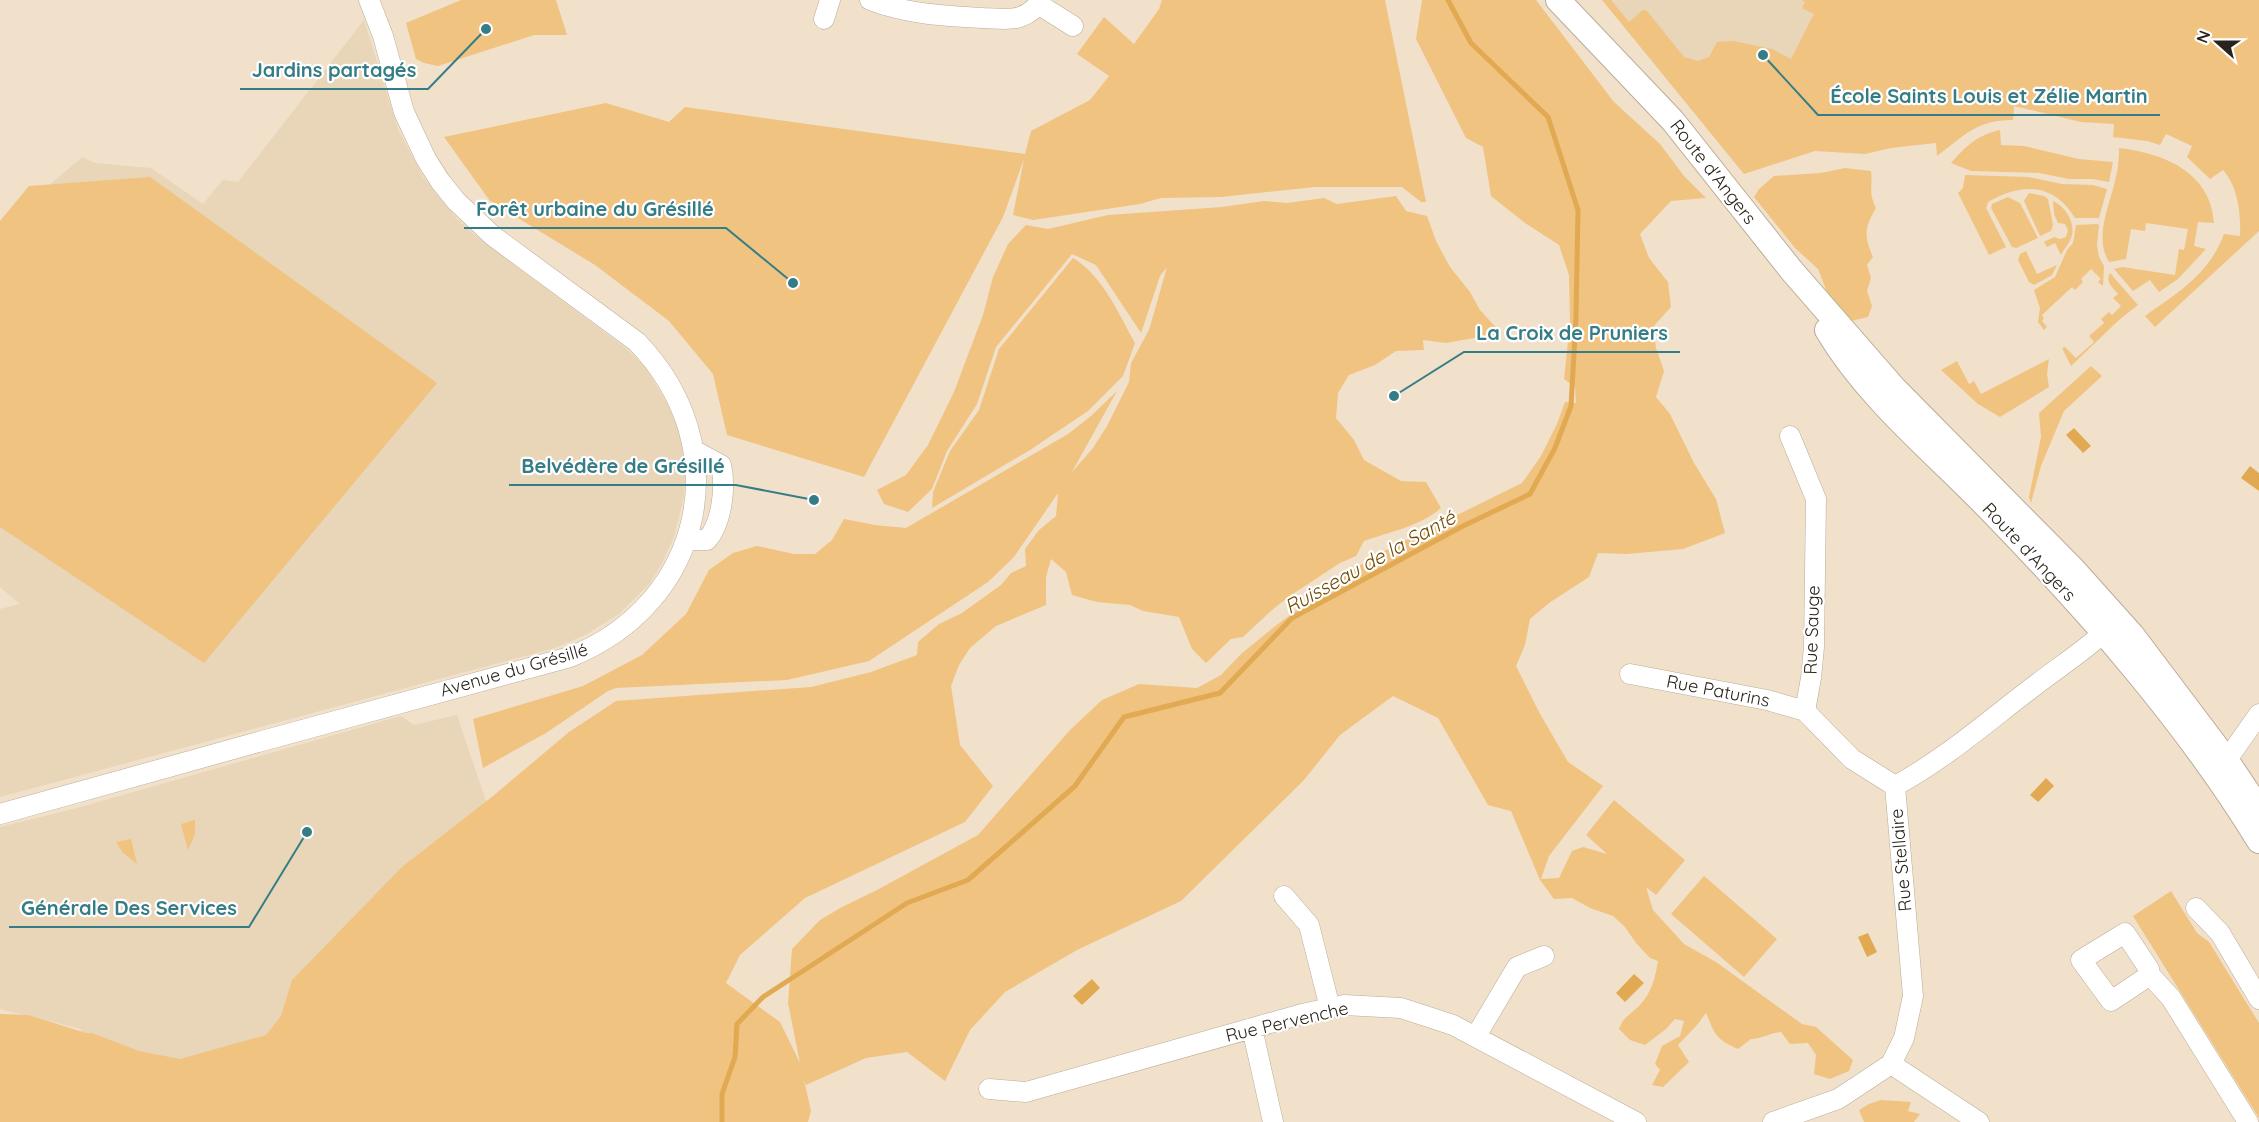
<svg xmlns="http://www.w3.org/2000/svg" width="2259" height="1122" viewBox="0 0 2259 1122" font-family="Quicksand,sans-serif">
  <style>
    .built { fill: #e9d5b8 }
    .green { fill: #f0c380 }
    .water { fill: #e1a952 }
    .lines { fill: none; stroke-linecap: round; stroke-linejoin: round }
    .stream { stroke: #e1a952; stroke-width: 5 }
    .minor-casing { stroke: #bbac97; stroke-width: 21 }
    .tertiary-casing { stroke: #bbac97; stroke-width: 26 }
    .minor { stroke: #fff; stroke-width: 20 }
    .tertiary { stroke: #fff; stroke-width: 24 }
    .labels { text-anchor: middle; stroke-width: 4.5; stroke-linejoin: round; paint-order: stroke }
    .street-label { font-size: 18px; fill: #29231b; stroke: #fff }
    .water-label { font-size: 20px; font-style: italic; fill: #724d06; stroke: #fff }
    .leader { fill: none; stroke: #357d86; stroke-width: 2 }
    .callout-dot { fill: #357d86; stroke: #fff; stroke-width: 2 }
    .callout-label { font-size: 20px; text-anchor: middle; font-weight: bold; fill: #357d86; stroke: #fff; stroke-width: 4.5; stroke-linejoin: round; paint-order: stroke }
  </style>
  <rect width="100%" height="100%" fill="#f1e1cb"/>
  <path class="built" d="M 1603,0 L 1876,0 L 1744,174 Z
    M 364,20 L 398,129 L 423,177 L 457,219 L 476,236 L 628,350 L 645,366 L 668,405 L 677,426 L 682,447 L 685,471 L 684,496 L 674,537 L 663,561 L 650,583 L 619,614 L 585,635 L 555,648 L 0,797 L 0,609 L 20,604 L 0,587 L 0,232 L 24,207 L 82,157 L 95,163 L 151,168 L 203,204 L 223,180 L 238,182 Z
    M 457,715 L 489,810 L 231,1092 L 83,1037 L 81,1029 L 0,1009 L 0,827 L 77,808 L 401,716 L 414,725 Z"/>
  <path class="green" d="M 461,0 L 556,0 L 567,35 L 534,35 L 438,66 L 424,63 L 416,59 L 406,23 Z
    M 1162,0 L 1385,0 L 1426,202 L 1421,202 L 1402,187 L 1315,187 L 1221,197 L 1161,198 L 1140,204 L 1033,220 L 1013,215 L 1024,159 L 1003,217 L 864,477 L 727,435 L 713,374 L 669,321 L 595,265 L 490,201 L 444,137 L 606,103 L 669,122 L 685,107 L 1025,154 L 1031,131 L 1090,100 L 1109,76 L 1077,54 L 1104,17 L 1134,44 L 1159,9 Z
    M 1422,0 L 1536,0 L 1614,102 L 1660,144 L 1684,176 L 1706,198 L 1671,201 L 1640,234 L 1649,258 L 1668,282 L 1671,307 L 1653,327 L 1656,348 L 1664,371 L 1656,397 L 1670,414 L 1694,463 L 1716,499 L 1725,533 L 1683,549 L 1627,554 L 1598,553 L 1589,577 L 1549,603 L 1530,619 L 1525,645 L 1516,666 L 1539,712 L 1568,762 L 1603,786 L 1549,856 L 1541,879 L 1559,878 L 1572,851 L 1583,847 L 1607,854 L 1586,835 L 1614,800 L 1685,860 L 1656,895 L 1646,887 L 1653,910 L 1684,944 L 1716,962 L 1802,1024 L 1816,1027 L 1853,1060 L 1849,1071 L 1830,1079 L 1814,1074 L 1816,1055 L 1808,1043 L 1790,1044 L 1781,1032 C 1770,1033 1762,1039 1751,1039 L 1738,1049 C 1715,1039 1715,1034 1706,1013 L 1697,1025 L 1678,1045 L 1689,1062 L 1663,1087 L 1652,1085 L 1660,1070 L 1655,1064 L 1662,1046 L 1680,1036 L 1684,1021 L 1675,1019 L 1666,1029 L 1645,1045 L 1630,1040 L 1619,1029 C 1623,1017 1631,1014 1640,1005 C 1652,992 1655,978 1658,961 L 1650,958 L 1636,943 L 1625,927 L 1613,916 L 1590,908 L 1572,898 L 1554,899 L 1540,880 L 1511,811 L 1488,805 L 1438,718 L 1393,696 L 1340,735 L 1304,780 L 1181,901 L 1077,950 L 1005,992 L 970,1030 L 945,1081 L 907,1052 L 866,1058 L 806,1085 L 804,1080 L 811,1111 L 808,1122 L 0,1122 L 0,1014 L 28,1015 L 86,1033 L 92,1033 L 139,1051 L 180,1059 L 266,1035 L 281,1016 L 292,980 L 402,867 L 493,796 L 569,732 L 616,701 L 811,687 L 871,672 L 917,655 L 918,642 L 939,624 L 962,613 L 1001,585 L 1011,573 L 1026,566 L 1025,549 L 1039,530 L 1056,516 L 1058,493 L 1014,557 L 988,582 L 869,661 L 787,680 L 616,688 L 608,691 L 546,733 L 483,768 L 473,719 L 583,686 L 642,655 L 686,614 L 709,570 L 733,553 L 757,546 L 794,554 L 815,554 L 832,540 L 844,519 L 875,525 L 906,528 L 1068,434 L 1091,416 L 1117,391 L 1072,472 L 1093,448 L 1107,426 L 1129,382 L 1131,363 L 1149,330 L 1167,267 L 1160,276 L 1141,333 L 1096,265 L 1072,254 L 996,347 L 977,404 L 947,451 L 932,489 L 908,512 L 884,504 L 877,490 L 906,475 L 928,445 L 954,392 L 983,315 L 993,277 L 1008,244 L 1026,225 L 1048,229 L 1108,215 L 1222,207 L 1264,201 L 1287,203 L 1324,198 L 1337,204 L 1396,196 L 1406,211 L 1427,216 L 1436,241 L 1450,267 L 1470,292 L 1480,310 L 1501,333 L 1497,340 L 1485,336 L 1446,343 L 1423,340 L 1424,350 L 1396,351 L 1375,365 L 1349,375 L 1338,393 L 1336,418 L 1354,440 L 1364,460 L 1401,481 L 1426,482 L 1441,508 C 1421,526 1389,532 1364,541 L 1356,556 L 1340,563 L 1291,595 L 1272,610 L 1243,637 L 1231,639 L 1206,663 L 1192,649 L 1179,617 L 1143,611 L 1130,605 L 1097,602 L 1072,595 L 1066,572 L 1051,559 L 1046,577 L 1046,605 L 996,626 L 970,648 L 959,665 L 951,686 L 960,745 L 993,786 L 965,822 L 805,898 L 740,955 L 726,983 L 780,1022 L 800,1063 L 788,1003 L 792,949 L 820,920 L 842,907 L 877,890 L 978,835 L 1070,730 L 1102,700 L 1139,684 L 1197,688 L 1221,675 L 1241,654 L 1274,627 L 1346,574 L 1382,552 L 1522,483 L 1541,456 L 1557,424 L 1565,402 L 1576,403 L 1575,387 L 1564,379 L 1570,323 L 1569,275 L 1559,245 L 1525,223 L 1491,196 L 1483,147 L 1466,138 L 1416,39 Z
    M 1602,0 L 1611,0 L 1629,22 L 1643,10 L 1647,11 L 1684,57 L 1698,61 L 1709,57 L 1717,42 L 1733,41 L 1772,49 L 1791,59 L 1814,14 L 1802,8 L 1805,2 L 1802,0 L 2259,0 L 2259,231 L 2155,327 L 2145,316 C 2179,292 2209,274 2224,234 L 2240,236 C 2241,213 2238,187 2223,170 L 2210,179 L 2187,157 L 2192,146 L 2166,134 L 2160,145 L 2147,141 L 2113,137 L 2114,124 L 2081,122 L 2014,106 L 2013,120 C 1976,120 1964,136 1937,156 L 1936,143 L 1891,148 L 1865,154 L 1815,151 L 1744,174 Z
    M 2000,130 L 2001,145 L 2024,146 L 2079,159 L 2113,162 L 2109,182 L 2093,179 L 2069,179 L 2039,173 L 1971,171 L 1951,163 C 1966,146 1977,135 2000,130 Z
    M 2119,148 C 2163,153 2211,172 2214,223 L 2198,222 L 2194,246 L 2206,249 L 2178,279 L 2159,292 L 2150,280 L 2133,291 L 2114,269 L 2122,267 L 2175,275 L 2179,249 L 2184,250 L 2188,229 L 2146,223 L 2145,231 L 2131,229 L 2126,259 L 2109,262 C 2094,237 2109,207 2115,181 C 2118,170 2119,159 2119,148 Z
    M 1845,168 L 1871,171 C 1873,187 1868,192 1876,208 C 1864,228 1864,236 1873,257 L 1867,265 L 1871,278 L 1867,291 L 1872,306 L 1868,317 L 1851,321 L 1830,300 L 1818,269 L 1795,248 L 1754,197 L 1759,189 L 1774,176 L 1821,173 Z
    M 1965,175 L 2028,177 L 2062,184 L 2093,185 L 2107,189 L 2099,218 L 2075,218 C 2053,182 2021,183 1988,202 L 1986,208 L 2006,247 L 1989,255 L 1958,193 L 1963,188 Z
    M 150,177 L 437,383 L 204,663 L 0,527 L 0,221 L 29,186 Z
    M 2029,193 L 2044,196 L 2048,199 L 2053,225 L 2051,231 L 2040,236 L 2024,201 Z
    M 2008,197 L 2020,203 L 2038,238 L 2016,248 L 2012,247 L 1991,208 L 1992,204 Z
    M 2053,201 C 2065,206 2077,224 2071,238 C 2069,244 2064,249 2061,255 L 2055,243 L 2047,247 L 2044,242 L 2054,237 L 2060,239 L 2066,237 L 2068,230 L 2065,224 L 2058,223 L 2054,214 Z
    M 2097,224 L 2099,225 L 2097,245 L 2099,257 L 2104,266 L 2103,286 L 2098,282 L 2101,279 L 2091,269 L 2081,279 L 2083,282 L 2075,290 L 2072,287 L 2042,315 L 2044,318 L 2042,321 L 2047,327 L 2044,330 L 2038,322 L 2040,308 L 2034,290 L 2055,277 L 2067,250 L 2073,243 L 2076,225 Z
    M 2026,251 L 2037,274 L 2057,265 L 2052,275 L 2034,285 L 2029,282 L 2018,260 L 2020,254 Z
    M 1073,258 C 1103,276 1118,313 1135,343 L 1123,376 L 1088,411 L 1030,450 L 932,508 L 933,492 L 950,451 L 979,410 L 999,349 Z
    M 2110,273 L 2138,305 L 2119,320 L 2071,366 L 2062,348 L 2065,347 L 2076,358 L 2094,342 L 2089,336 L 2104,323 L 2101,319 L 2109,312 L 2112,315 L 2121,306 L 2113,298 L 2118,294 C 2112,287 2105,282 2110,273 Z
    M 2049,359 L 2047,374 L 2049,387 L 2000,417 L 1978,404 L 1941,370 L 1957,361 L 1969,384 L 1974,381 L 1981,394 Z
    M 2091,366 L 2102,376 L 2064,411 L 2041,466 L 2031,503 L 2029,497 L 2041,437 L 2039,413 Z
    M 195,820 L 195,834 L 188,850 L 181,824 Z
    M 131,839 L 137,864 L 123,853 L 116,842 Z
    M 1704,876 L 1777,939 L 1744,977 L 1671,914 Z
    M 2171,891 L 2197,933 L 2209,942 L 2259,1023 L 2259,1118 L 2133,916 Z
    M 1881,1100 L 1911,1102 L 1908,1111 L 1920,1114 L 1914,1122 L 1864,1122 L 1859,1110 L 1869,1104 Z"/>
  <path class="water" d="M 2074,428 L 2091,446 L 2083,453 L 2066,435 Z
    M 2250,466 L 2259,473 L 2259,491 L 2241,478 Z
    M 2046,778 L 2054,786 L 2038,802 L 2030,795 Z
    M 1868,933 L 1877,952 L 1867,957 L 1858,937 Z
    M 1634,974 L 1644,983 L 1625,1002 L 1616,993 Z
    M 1092,979 L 1100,988 L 1082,1005 L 1073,996 Z"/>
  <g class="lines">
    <path class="stream" d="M 722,1122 L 722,1094 L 735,1057 L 737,1024 L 763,997 L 907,903 L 968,880 L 1075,786 L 1124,717 L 1220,693 L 1292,618 L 1461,527 L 1530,494 L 1555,448 L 1571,406 L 1576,317 L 1578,210 L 1548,117 L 1471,43 L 1448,0"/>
    <defs>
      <path id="minor" d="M 870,0 C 906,14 945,16 983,18 C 995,18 1008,21 1020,17 C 1029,14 1036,8 1041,0
        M 1038,4 L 1073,26
        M 824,19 L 830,0
        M 1790,436 L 1816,499 L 1814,647 L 1811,678 L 1805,711 L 1852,759 L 1895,786
        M 686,540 L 707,540 C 722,523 726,487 721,465 L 695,451
        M 1630,674 L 1767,700 L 1805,711
        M 2214,768 L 2231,754 L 2259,714
        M 0,814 L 262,741 L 570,657 C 705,603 738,447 637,342 L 493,236 L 456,201 L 440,181 L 426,159 L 404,112 L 383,36 L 369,0
        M 1284,896 L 1309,925 L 1330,1008
        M 2196,908 L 2220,933 L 2259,999
        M 2125,933 L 2149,969 L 2150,975 L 2111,1001 L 2081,960 Z
        M 2150,975 L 2171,998 L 2248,1122
        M 1252,1028 L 1273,1122
        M 1476,1036 L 1517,967 L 1544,956
        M 1891,1064 L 1979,1122
        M 989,1089 L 1026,1092 L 1302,1014 L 1344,1005 L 1401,1008 L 1453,1025 L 1636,1122
        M 1773,1122 L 1838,1099 L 1891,1064 L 1904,1038 L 1913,996 L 1895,786 C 1945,759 1988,721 2033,687 C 2060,666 2089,648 2113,624"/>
      <path id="tertiary" d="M 1558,0 L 1673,121 L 1792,271 L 1894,388 L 2073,569 L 2133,636 L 2225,758 L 2259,809
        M 1827,330 C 1870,402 1937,454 1994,514 C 2092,615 2186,722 2259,841"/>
    </defs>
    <use href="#minor" class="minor-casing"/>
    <use href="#tertiary" class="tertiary-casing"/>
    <use href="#minor" class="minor"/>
    <use href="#tertiary" class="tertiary"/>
  </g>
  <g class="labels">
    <g class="street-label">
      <text transform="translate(1713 172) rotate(52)" y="6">Route d'Angers</text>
      <text transform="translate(2029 552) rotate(47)" y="6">Route d'Angers</text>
      <text transform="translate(1812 630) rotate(-88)" y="6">Rue Sauge</text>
      <text transform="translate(514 670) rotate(-16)" y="6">Avenue du Grésillé</text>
      <text transform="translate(1718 691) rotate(11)" y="6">Rue Paturins</text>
      <text transform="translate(1901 860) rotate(-95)" y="6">Rue Stellaire</text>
      <text transform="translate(1287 1022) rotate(-13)" y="6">Rue Pervenche</text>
    </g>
    <g class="water-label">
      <text transform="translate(1370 562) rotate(-29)" y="7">Ruisseau de la Santé</text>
    </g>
  </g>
  <path class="leader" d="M486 29L428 89H240M1763 55L1818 115H2160M793 283L726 228H464M1394 396L1464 352H1680M814 500L736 485H509M307 832L249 927H9"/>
  <g class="callout-dot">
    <circle cx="486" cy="29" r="6"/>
    <circle cx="1763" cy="55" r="6"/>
    <circle cx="793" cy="283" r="6"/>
    <circle cx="1394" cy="396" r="6"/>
    <circle cx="814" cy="500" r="6"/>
    <circle cx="307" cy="832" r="6"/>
  </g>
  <g class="callout-label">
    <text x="334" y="77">Jardins partagés</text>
    <text x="1989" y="103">École Saints Louis et Zélie Martin</text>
    <text x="595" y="216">Forêt urbaine du Grésillé</text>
    <text x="1572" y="340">La Croix de Pruniers</text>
    <text x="623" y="473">Belvédère de Grésillé</text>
    <text x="129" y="915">Générale Des Services</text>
  </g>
  <g transform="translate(2217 42) rotate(291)" stroke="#ffffff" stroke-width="4.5" paint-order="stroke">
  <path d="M0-4.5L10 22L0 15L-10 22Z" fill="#29231b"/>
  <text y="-9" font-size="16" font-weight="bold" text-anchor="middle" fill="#29231b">N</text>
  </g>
</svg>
